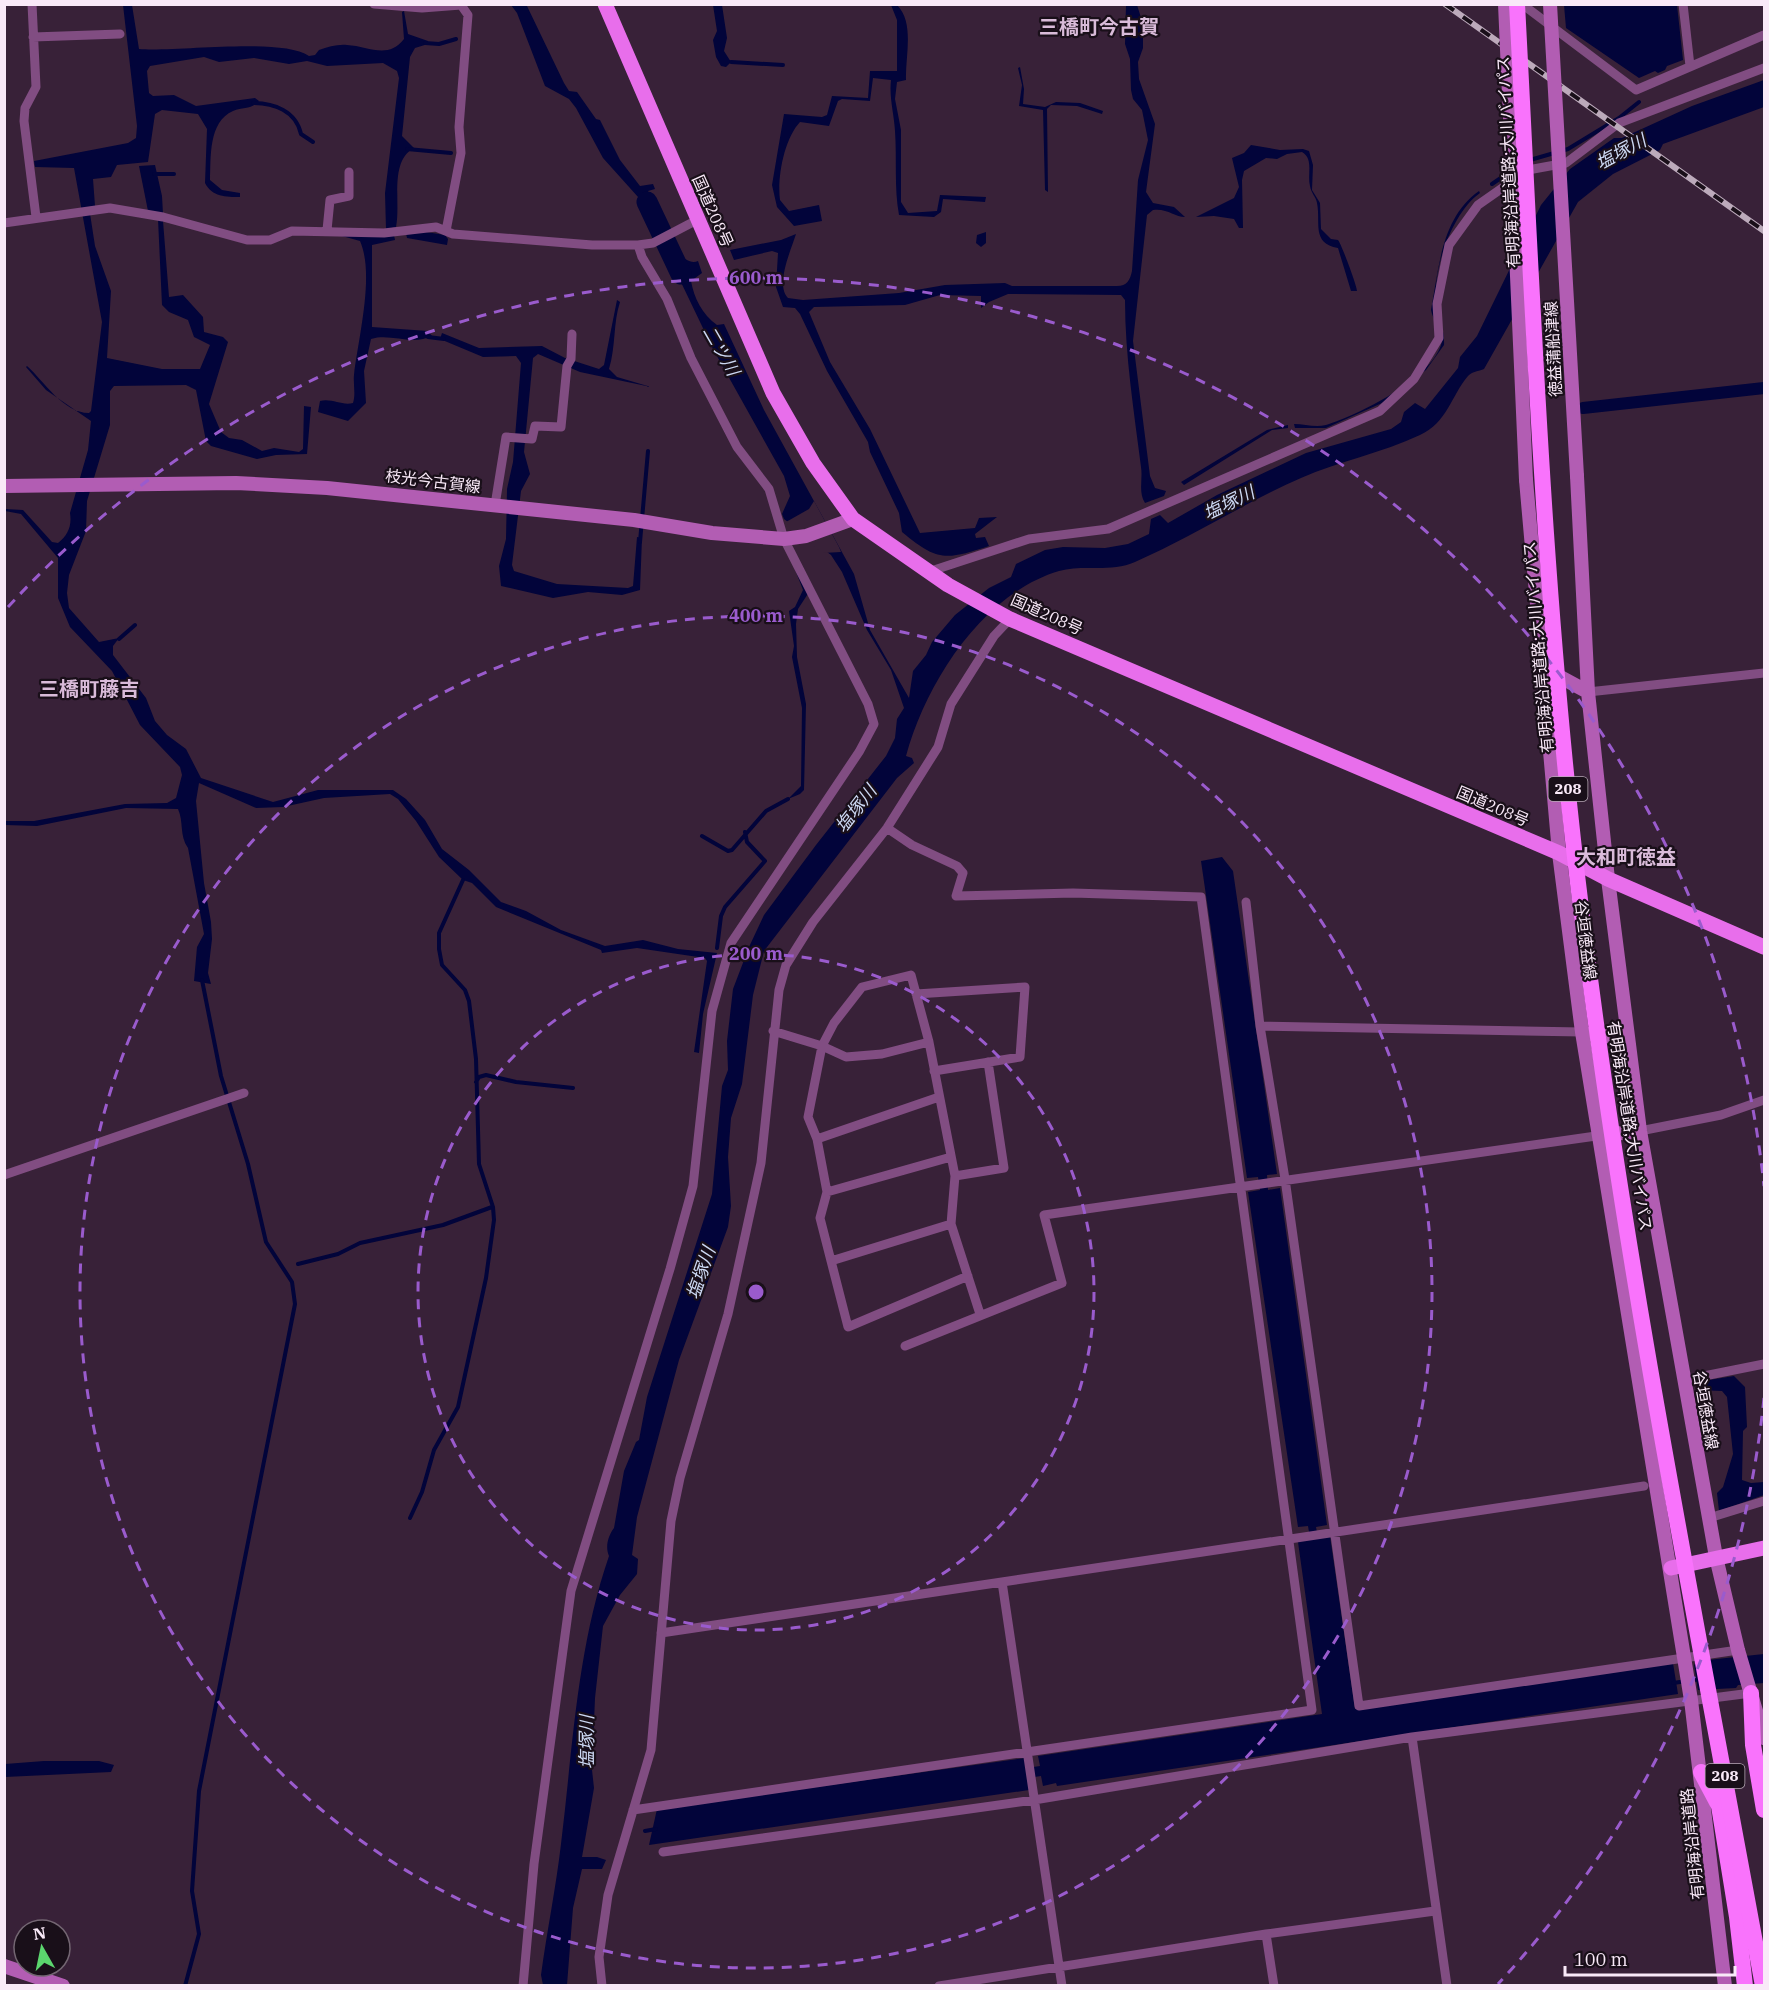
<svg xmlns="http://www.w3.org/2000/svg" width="1769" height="1990" viewBox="0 0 1769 1990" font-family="'IBM Plex Serif','Noto Sans JP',serif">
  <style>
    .water { fill: #02043a }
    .pier { fill: #382138 }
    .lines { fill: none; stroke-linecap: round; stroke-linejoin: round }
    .stream { stroke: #02043a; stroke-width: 4 }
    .canal { stroke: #02043a; stroke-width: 12 }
    .river { stroke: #02043a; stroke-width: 21 }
    .minor { stroke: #814d82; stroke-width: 9 }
    .secondary { stroke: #b25db3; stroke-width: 14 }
    .trunk { stroke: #e86eeb; stroke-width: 15 }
    .motorway { stroke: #f973fc; stroke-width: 16 }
    .rail-casing { stroke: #bcaabb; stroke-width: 6 }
    .rail { stroke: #190f19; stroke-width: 4; stroke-dasharray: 11; stroke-linecap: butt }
    .secondary-bridge { stroke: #b25db3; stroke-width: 14 }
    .motorway-bridge { stroke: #f973fc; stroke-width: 16 }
    .ring { fill: none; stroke: #9a5bcd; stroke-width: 3; stroke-dasharray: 10 8 }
    .labels { text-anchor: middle; stroke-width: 4.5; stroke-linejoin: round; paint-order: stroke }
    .shield { fill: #190f19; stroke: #b6a8b5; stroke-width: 1.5 }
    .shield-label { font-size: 15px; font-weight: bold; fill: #f9e9f8 }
    .street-label { font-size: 16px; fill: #f9e9f8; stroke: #190f19 }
    .water-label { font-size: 18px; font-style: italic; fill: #ccd8f3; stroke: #190f19 }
    .quarter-label { font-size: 20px; font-weight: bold; fill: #d9bbd9; stroke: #190f19 }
    .centre { fill: #9a5bcd; stroke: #190f19; stroke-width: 3 }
    .ring-label { font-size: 18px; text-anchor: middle; font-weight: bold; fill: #9a5bcd; stroke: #190f19; stroke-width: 4.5; stroke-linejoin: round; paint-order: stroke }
  </style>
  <rect width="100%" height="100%" fill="#382138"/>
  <path class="water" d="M 123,5 L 132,5 L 139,49 C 178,52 281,37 309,56 L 315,55 L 319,50 C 328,47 338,44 347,45 C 368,46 388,60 404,39 L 402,12 L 404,11 L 408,34 L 428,41 L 428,44 L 415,48 L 410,57 L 402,136 L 414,148 C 389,161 401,203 396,227 L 386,229 L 385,193 L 399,78 L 397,71 L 383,63 L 327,66 L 307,61 L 289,64 L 254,58 L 219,62 L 204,57 L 150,66 L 147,71 L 149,93 L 153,96 L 174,95 L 196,106 L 255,98 L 259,101 C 251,110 243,107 233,111 C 208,122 211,158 210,180 L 222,190 L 240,193 L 240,197 C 226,197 212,197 205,183 L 207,129 L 198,114 L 162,110 L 155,114 L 148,162 L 117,165 L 111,177 L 93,179 L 95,206 L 89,207 L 95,246 L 111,291 L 107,358 L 162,369 L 200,369 L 210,345 L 194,337 L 188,320 L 169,312 L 162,305 L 158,219 L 163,221 L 169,297 L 183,295 L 203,317 L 204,332 L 223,337 L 228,342 L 209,404 L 221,432 L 229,438 L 242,440 L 262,451 L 274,448 L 299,452 L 303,449 L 304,406 L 311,407 L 307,454 L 276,455 L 257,459 L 211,446 L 206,441 L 196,390 L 186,385 L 114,386 L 110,391 L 110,425 L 87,501 L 86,531 L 69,575 L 67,593 L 69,608 L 99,642 L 119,638 L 113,646 L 113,655 L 146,698 L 155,721 L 167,735 L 186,749 L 201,778 L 273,802 L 318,790 L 393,790 L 406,799 L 425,820 L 442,849 L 469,870 L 501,902 L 526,911 L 561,930 L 605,946 L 643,940 L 678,949 L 717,953 L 703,1014 L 699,1053 L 694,1052 L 707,961 L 705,958 L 637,948 L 602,953 L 601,950 L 496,907 L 472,883 L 463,880 L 439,857 L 416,821 L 398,799 L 390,794 L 324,798 L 283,807 L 256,808 L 199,783 L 196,801 L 204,883 L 211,922 L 212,939 L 208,973 L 211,984 L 194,981 L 197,947 L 204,934 L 188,848 C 179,835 184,822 178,809 L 126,808 L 37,826 L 5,825 L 4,821 L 34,821 L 125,804 L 167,803 L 176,798 L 182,775 L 180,767 L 140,725 L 112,671 L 70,627 L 58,598 L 58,558 L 21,514 L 5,511 L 5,509 L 23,510 L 52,542 L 58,543 C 68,535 72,526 70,513 L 88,450 L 91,421 L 46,390 L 26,367 L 27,366 C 44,381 63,413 89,413 L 91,411 L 102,322 L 74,168 L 35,167 L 34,161 L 128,143 L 136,138 L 137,126 Z
    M 511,5 L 527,6 L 564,83 L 569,91 L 577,92 L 596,119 L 600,120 L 620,160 L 640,186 L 653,184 L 655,189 L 648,191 L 662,225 L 659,227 L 647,207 L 603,158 L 576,108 L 569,99 L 545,86 L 517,13 Z
    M 713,5 L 722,5 L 727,38 L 724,51 L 731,62 L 726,67 L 721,66 L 716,57 L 713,40 L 717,31 Z
    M 891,5 L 897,5 C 915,23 905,57 906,80 L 897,82 L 895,99 L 901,130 L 901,202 L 908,213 L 937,211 L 940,195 L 986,197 L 985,202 L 943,199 L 941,212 L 934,217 L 899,215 C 894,187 897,160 895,131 C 894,113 889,98 891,80 L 873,78 L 870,101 L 842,99 L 838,101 L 829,126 L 800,122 C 784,139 777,178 780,200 L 789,211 L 819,205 L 822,221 L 794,226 L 777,207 L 772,185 L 784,114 L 822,117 L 827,115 L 832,96 L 868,98 L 870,71 L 897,71 L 897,20 Z
    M 1126,5 L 1137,5 L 1143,24 L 1143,48 L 1138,62 L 1139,79 L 1155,124 L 1146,192 L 1153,203 L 1174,207 L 1185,217 C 1175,217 1167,208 1153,210 L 1147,215 L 1133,341 L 1150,476 L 1155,488 L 1166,491 L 1164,496 L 1145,503 C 1138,492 1143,479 1141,467 C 1134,411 1125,356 1125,300 L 1121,295 L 1008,294 L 989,302 L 981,308 L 981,296 L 940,295 L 905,305 L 814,307 L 809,312 L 830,362 L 870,429 L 920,533 L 975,528 L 979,518 L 997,517 L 975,534 L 976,538 L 985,537 L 989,546 C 946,560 938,562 902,532 L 899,513 L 870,452 L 868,442 L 827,371 L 800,314 L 795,308 L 783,307 L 776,287 L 778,253 L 772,251 L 734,260 L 730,250 L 781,240 L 796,234 C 791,250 775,285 788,298 L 803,300 L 899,293 L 945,285 L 1005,283 L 1012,286 L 1117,286 C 1127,286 1130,280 1132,271 L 1138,180 L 1148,140 L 1142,110 L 1133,99 L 1131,90 L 1130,59 L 1125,44 Z
    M 1564,5 L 1677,5 L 1683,60 L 1667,66 L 1665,70 L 1658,73 L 1655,71 L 1639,78 L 1566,28 Z
    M 1020,67 L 1024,89 L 1023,104 L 1045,107 L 1056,102 L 1080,103 L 1103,111 L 1102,114 L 1077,106 L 1051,105 L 1047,109 L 1048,192 L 1045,190 L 1043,110 L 1019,106 L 1022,85 L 1018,68 Z
    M 1764,80 L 1764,107 L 1663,144 L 1660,150 L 1613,174 L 1578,202 L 1484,369 C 1479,371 1471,372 1468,376 C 1451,396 1447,423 1420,435 C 1382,453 1339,461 1301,478 C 1244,503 1192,537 1135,562 C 1111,573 1083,564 1059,571 C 982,594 926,683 906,756 L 912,758 L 914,763 L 897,778 L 764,951 L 753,995 L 742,1084 L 731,1118 L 728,1157 L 731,1206 L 728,1227 L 679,1360 L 637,1517 L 632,1555 L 638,1559 L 637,1574 L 620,1595 L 603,1626 L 595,1698 L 592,1770 L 594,1788 L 582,1857 L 597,1857 L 606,1860 L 602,1869 L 582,1869 L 573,1908 L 567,1985 L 543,1985 L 541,1975 C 547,1931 556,1887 561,1844 C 573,1746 577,1649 609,1556 C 605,1547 608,1536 614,1528 L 624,1471 L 636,1442 L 639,1440 L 647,1397 L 712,1194 L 722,1086 L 728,1070 L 727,1041 L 733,989 L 749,947 L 764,915 L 816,845 L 886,756 L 895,738 L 897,719 L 904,708 L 891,670 L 867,630 L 842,572 L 831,555 L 784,519 L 782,514 L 790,496 L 784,476 L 713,349 L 666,251 L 674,247 C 679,255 689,265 698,261 L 702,273 L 691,281 C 694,298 702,314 717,325 L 724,324 L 764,410 L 854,574 L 870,630 L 909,698 L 913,671 L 926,655 L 932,642 L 955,615 L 989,588 L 1011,577 L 1016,564 L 1045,550 L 1063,547 L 1105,548 L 1128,544 L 1149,534 L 1151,519 L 1160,515 L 1168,523 L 1217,495 L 1306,453 L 1391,429 L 1401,422 L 1404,412 L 1415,403 L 1425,409 L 1458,368 L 1460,357 L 1477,336 L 1541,205 L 1570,169 L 1614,138 L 1622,138 L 1692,106 Z
    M 1251,145 L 1280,150 L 1303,149 L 1309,151 L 1313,165 L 1312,190 L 1320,203 L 1321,229 L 1331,239 L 1338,240 C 1341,243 1357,286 1357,291 L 1351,291 L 1338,248 C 1311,243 1321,223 1317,203 C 1316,197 1311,193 1310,186 C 1307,174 1314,159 1302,152 L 1287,154 L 1277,159 L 1266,158 L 1244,171 L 1242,180 L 1243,228 L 1239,228 L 1234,219 L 1214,216 L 1196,217 L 1234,198 L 1239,187 L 1232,158 L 1244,153 Z
    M 155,165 L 162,196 L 163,214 L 148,211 L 139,166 Z
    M 1479,191 L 1480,193 C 1453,212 1434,265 1436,298 C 1437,314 1445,329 1444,345 L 1426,370 L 1382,403 L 1326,428 L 1295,428 L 1294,424 C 1305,424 1315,428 1326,425 C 1359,415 1430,379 1441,345 C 1445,335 1433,321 1431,310 C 1439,268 1441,218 1479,191 Z
    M 426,232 L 445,235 L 448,239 L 447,245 L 407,238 L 406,233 Z
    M 986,232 L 986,243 L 981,247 L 976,243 L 977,235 Z
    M 394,235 L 395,240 L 372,245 L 372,327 L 428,331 L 432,336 C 412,346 391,333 371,339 L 364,371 L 366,403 L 348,421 L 318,412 L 320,401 C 332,398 342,406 353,403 C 356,394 353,384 354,375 C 358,339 375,275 360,241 L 342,236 Z
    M 617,300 L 620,302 C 613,323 616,346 609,369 L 617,377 L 651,387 L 580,372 L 538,354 L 533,358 L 524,452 L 530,474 L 521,491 L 512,565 L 514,571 L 557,584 L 628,588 L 633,586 L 637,537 L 642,538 L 640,590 L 622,595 L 588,592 L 553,598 L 501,586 L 499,566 L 506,539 L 507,489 L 513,462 L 521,363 L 516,356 L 483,357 L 440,339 L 442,333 L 479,348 L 542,346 L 565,358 L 599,369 L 604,365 Z
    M 1288,425 L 1288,428 L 1272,430 L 1184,485 L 1181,482 L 1267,430 Z
    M 789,554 L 811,589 L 798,609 L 796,624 L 797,657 L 806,704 L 804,790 L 800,794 L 788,799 L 801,786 L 802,708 L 792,657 L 794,646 L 789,611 L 795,607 L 803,590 Z
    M 1222,857 L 1233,871 L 1277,1174 L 1267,1175 L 1268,1190 L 1280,1188 L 1327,1525 L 1316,1527 L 1318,1538 L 1330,1536 L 1355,1709 L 1673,1663 L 1678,1694 L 1057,1786 L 1056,1783 L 1043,1786 L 1041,1776 L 1028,1778 L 1029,1790 L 649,1845 L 657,1809 L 1025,1758 L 1027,1768 L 1040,1766 L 1038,1756 L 1322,1714 L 1298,1542 L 1310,1538 L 1308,1526 L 1298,1527 L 1248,1192 L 1260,1190 L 1258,1177 L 1247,1178 L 1201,861 Z
    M 1734,1376 L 1745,1387 L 1747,1427 L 1743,1431 L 1742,1480 L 1751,1483 L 1764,1482 L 1764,1495 L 1719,1511 L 1717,1493 L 1723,1487 L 1733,1454 L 1727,1397 L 1722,1391 L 1698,1390 L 1696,1382 Z
    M 1764,1654 L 1764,1683 L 1738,1685 L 1736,1688 L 1698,1690 L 1694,1665 L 1698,1661 Z
    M 44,1761 L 99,1761 L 114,1765 L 111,1772 L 5,1777 L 5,1764 Z"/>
  <path class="pier" d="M 814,501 L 839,547 L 841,552 L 823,553 L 790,528 L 786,522 L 809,509 Z"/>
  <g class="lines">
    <path class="stream" d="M 425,43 L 439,44 L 456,39
      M 731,62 L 783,65
      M 253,103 C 274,103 296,111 301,134 L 313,142
      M 407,149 L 451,153
      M 1530,160 L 1568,149 L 1619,118 L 1639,102
      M 154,174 L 174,174
      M 1492,184 L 1508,173
      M 428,337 L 444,339
      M 640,542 L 648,451
      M 119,639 L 135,625
      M 702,836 L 728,851 L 732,850 L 766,811 L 788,799
      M 717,948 L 721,916 L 725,907 L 765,861 L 747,842 L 745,832
      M 476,1082 L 479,1077 L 486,1075 L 516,1082 L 573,1088
      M 298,1264 L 338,1254 L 360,1243 L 443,1225 L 492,1207
      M 410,1518 L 422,1492 L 434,1450 L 458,1407 L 486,1278 L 494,1220 L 493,1207 L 479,1164 L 476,1059 L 469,1001 L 465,990 L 442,965 L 439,949 L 439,933 L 463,880
      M 1673,1683 L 1701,1679
      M 645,1831 L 656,1829
      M 185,1986 L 199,1934 L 192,1891 L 199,1791 L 295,1304 L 292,1282 L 266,1242 L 248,1164 L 221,1076 L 202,980"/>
    <path class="canal" d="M 1583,408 L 1764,388"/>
    <path class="river" d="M 647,202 L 681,274"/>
    <path class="minor" d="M 32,4 L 36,87 L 25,108 L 24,121 L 36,217
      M 374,4 L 422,8 L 461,5 L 468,15 L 459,127 L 461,153 L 446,231
      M 1522,4 L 1636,90 L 1764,35
      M 1683,4 L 1690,66
      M 33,37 L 120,34
      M 4,223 L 110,208 L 163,217 L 247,240 L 270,240 L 292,231 L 384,233 L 436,227 L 453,234 L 592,245 L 638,245 L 653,243 L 697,220
      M 327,230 L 330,200 L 349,196 L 349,172
      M 495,505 L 506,437 L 532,439 L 535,426 L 561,427 L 567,366 L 571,359 L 572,334
      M 928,572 L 1029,539 L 1108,529 L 1380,411 L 1414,379 L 1439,338 L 1437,304 L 1449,245 L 1478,205 L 1528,170 L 1566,163 L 1619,123 L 1764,68
      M 1588,692 L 1764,673
      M 1246,902 L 1260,1026 L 1582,1032
      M 916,994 L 1025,987 L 1020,1057 L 934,1071
      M 1260,1026 L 1285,1179 L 1359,1706 L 1738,1650
      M 773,1031 L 822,1046 L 846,1057 L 882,1054 L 929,1042 L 955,1176 L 951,1224 L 980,1314
      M 929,1042 L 911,975 L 862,987 L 834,1023 L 822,1046 L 808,1117 L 817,1139 L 827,1192 L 820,1218 L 848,1327 L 968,1276
      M 1640,1131 L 1721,1115 L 1764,1100
      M 817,1139 L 939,1097
      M 4,1175 L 244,1093
      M 955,1176 L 1004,1168 L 988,1062
      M 827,1192 L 951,1157
      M 831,1261 L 951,1224
      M 905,1346 L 1062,1283 L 1044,1215 L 1596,1136
      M 1684,1380 L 1764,1364
      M 1709,1518 L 1764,1501
      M 1002,1582 L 1062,1986
      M 661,1633 L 1644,1486
      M 1412,1737 L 1447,1986
      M 633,1810 L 1312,1710 L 1201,897 L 1073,893 L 956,896 L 963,873 L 957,866 L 912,845 L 887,828
      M 663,1852 L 1034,1800 L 1412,1737 L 1751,1693
      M 1266,1934 L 1274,1986
      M 523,1986 L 534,1864 L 571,1591 L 670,1269 L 693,1186 L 712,1011 L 731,943 L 859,752 L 874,724 L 868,704 L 784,539 L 769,489 L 737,447 L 691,358 L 667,299 L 642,257 L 638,245
      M 602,1986 L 599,1957 L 608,1895 L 651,1750 L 671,1521 L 680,1478 L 728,1314 L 761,1163 L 779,990 L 786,965 L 813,922 L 887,828 L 938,747 L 951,704 L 994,636 L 1010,619
      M 939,1986 L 1266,1934 L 1435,1911"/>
    <path class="secondary" d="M 1577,476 L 1588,692 L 1608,879 L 1640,1131 L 1716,1557 L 1738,1650 L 1764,1738
      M 1526,480 L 1559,853 L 1582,1032 L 1691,1700 L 1725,1986
      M 4,486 L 236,483 L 327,488 L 634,520 L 712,533 L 784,539 L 806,536 L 853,519
      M 1551,672 L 1588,692
      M 1590,1034 L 1628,1039
      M 1605,1135 L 1640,1131
      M 4,1966 L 63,1986"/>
    <path class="trunk" d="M 605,4 L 773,393 L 813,463 L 853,519 L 948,585 L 1010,619 L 1559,853 L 1608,879 L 1764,947
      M 1671,1568 L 1764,1548"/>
    <path class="motorway" d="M 1751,1693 L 1753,1745 L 1764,1810
      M 1701,1772 L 1719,1806 L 1737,1917 L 1745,1986"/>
    <defs>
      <path id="rail" d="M 1445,4 L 1764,231"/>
    </defs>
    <use href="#rail" class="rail-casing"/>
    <use href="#rail" class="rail"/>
    <path class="secondary-bridge" d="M 1505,4 L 1526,480
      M 1550,4 L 1577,476"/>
    <path class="motorway-bridge" d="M 1517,4 C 1533,309 1544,614 1582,916 C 1626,1275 1698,1630 1763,1986"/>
  </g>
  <g class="ring">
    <circle cx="756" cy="1292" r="338"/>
    <circle cx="756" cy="1292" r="676"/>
    <path d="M1764 1398A1014 1014 0 0 1 1498 1984M8 607A1014 1014 0 0 1 1764 1186"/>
  </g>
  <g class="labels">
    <g class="shield">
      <rect x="1548.5" y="777" width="39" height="24" rx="4.5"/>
      <rect x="1705.5" y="1764" width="39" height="24" rx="4.5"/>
    </g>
    <g class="shield-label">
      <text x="1568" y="794">208</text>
      <text x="1725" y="1781">208</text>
    </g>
    <g class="street-label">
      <text transform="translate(1508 162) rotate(-93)" y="6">有明海沿岸道路;大川バイパス</text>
      <text transform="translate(713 211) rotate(66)" y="6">国道208号</text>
      <text transform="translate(1553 349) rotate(-93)" y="6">徳益蒲船津線</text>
      <text transform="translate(433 481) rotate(7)" y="6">枝光今古賀線</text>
      <text transform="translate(1047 614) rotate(24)" y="6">国道208号</text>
      <text transform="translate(1538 647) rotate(-95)" y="6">有明海沿岸道路;大川バイパス</text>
      <text transform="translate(1493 806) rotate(23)" y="6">国道208号</text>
      <text transform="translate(1586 940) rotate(83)" y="6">谷垣徳益線</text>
      <text transform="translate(1630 1126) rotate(81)" y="6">有明海沿岸道路;大川バイパス</text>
      <text transform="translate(1706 1410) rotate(80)" y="6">谷垣徳益線</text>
      <text transform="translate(1692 1844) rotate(-96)" y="6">有明海沿岸道路</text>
    </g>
    <g class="water-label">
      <text transform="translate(1621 152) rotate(-28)" y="6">塩塚川</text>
      <text transform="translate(721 351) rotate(60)" y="6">二ツ川</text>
      <text transform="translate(1229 503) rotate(-26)" y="6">塩塚川</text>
      <text transform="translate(856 809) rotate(-52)" y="6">塩塚川</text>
      <text transform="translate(701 1273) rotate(-71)" y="6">塩塚川</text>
      <text transform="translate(587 1742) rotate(-90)" y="6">塩塚川</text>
    </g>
    <g class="quarter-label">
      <text x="1099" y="34">三橋町今古賀</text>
      <text x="89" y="696">三橋町藤吉</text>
      <text x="1626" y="864">大和町徳益</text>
    </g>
  </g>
  <circle cx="756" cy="1292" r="9" class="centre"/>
  <g class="ring-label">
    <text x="756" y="284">600 m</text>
    <text x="756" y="622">400 m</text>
    <text x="756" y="960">200 m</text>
  </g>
  <rect width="1769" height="1990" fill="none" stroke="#f9e9f8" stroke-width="12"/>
  <g transform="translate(42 1948) rotate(351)"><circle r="28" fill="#190f19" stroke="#736672" stroke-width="1.5"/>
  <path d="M0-4.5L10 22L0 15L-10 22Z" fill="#5bd56e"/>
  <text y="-9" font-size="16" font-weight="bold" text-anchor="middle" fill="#f9e9f8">N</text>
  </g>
  <path d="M1565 1966v9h170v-9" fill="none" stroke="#f9e9f8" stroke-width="3"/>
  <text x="1574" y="1966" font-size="18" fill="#f9e9f8" stroke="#190f19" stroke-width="4.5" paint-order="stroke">100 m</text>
</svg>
